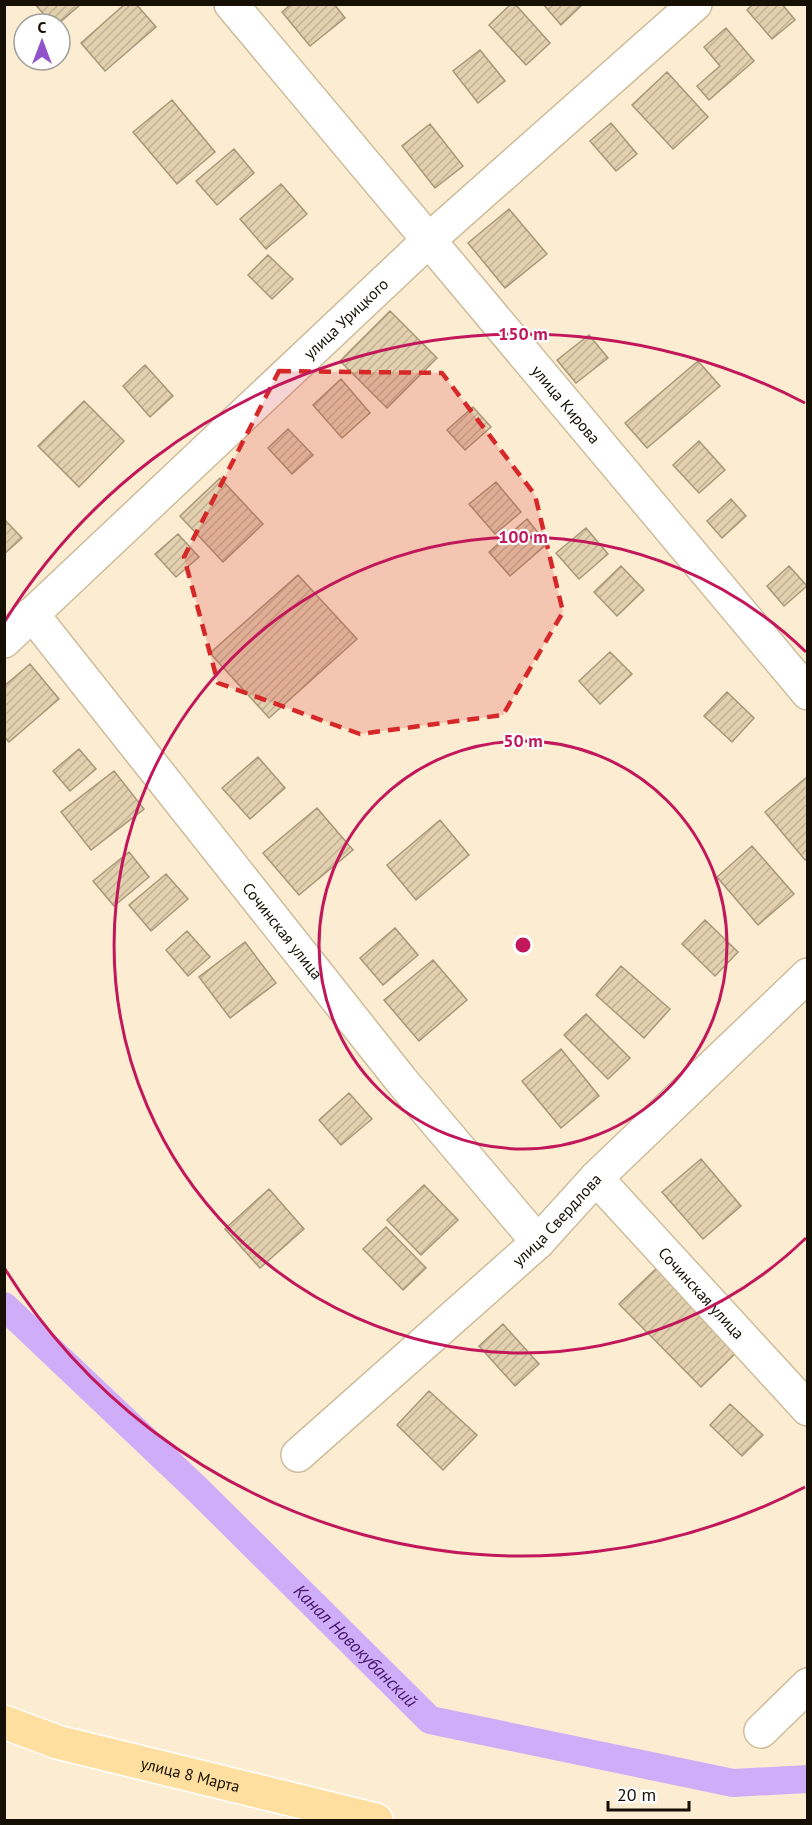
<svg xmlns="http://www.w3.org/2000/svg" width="812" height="1825" viewBox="0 0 812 1825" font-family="'PT Sans',sans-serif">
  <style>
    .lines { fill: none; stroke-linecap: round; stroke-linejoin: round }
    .canal { stroke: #d0adf9; stroke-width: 28 }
    .building { fill: url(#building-hatch); stroke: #a89777; stroke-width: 1.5 }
    .minor-casing { stroke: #cebc9b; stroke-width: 36 }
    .major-casing { stroke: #fff; stroke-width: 36 }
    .minor { stroke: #fff; stroke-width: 33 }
    .major { stroke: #fedf9f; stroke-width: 33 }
    .marked { fill: #d62828; fill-opacity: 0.2; stroke: #d62828; stroke-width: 4.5; stroke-dasharray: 12 8; stroke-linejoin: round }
    .ring { fill: none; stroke: #c2185b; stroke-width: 3 }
    .labels { text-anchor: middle; stroke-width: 4.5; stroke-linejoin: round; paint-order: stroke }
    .street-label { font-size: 16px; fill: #150f04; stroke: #fff }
    .water-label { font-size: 18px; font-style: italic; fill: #45146b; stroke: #fff }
    .centre { fill: #c2185b; stroke: #fff; stroke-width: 3 }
    .ring-label { font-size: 18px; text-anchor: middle; font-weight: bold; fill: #c2185b; stroke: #fff; stroke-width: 4.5; stroke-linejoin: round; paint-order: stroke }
  </style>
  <defs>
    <pattern id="building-hatch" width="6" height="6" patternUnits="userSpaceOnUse" patternTransform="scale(1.5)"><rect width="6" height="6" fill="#e2d0af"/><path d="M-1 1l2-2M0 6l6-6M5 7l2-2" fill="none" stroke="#c1b195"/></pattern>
  </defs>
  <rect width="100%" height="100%" fill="#fcedd2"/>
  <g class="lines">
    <path class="canal" id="s1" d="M 4,1306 L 197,1489 L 430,1720 L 733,1783 L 808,1779"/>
  </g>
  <path class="building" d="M 35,4 L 81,4 L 58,24 L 52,24 Z
    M 125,4 L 136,4 L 156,27 L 105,71 L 81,43 Z
    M 291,4 L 334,4 L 345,18 L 310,46 L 282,12 Z
    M 511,4 L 515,4 L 550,43 L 526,65 L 489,25 Z
    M 543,4 L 583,4 L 561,25 Z
    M 753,4 L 782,4 L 795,20 L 772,39 L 747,10 Z
    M 726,28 L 754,61 L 709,100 L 697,86 L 720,66 L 704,47 Z
    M 480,50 L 505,81 L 478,103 L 453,71 Z
    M 667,72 L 708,117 L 673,149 L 632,105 Z
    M 172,100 L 215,152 L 177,184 L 133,132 Z
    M 611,123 L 637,154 L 616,171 L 590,141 Z
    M 430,124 L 463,166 L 435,188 L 402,146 Z
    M 234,149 L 254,173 L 217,205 L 196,181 Z
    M 281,184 L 307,214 L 266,249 L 240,219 Z
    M 509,209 L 547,254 L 505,288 L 468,243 Z
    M 268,255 L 293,279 L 272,299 L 248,275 Z
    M 390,311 L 437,358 L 387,408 L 340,361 Z
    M 589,335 L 608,358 L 576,383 L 557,360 Z
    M 698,361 L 720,386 L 647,448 L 625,423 Z
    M 145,365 L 173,396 L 150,417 L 123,386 Z
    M 341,379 L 370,413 L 342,438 L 313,405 Z
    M 84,401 L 124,441 L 79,487 L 38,446 Z
    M 473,407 L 491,427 L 465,450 L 447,430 Z
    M 288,429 L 313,455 L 292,474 L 268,448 Z
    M 699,441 L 725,470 L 699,493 L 673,465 Z
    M 220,478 L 263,524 L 223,562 L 180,516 Z
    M 496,482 L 521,512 L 495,534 L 469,504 Z
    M 731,499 L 746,516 L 722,538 L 707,521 Z
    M 4,519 L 22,538 L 4,554 Z
    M 527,519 L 547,544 L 510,576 L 489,552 Z
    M 586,528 L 608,554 L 579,579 L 556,553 Z
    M 178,534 L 199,557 L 176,577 L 155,554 Z
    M 621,566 L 644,590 L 617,616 L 594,592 Z
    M 789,566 L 807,586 L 784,606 L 767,586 Z
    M 298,575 L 357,639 L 269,718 L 210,653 Z
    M 610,652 L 632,674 L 600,704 L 579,681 Z
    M 30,664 L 59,699 L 9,742 L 4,737 L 4,686 Z
    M 727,692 L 754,718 L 732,742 L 704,716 Z
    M 79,749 L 96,769 L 70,791 L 53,771 Z
    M 258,757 L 285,788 L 250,819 L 222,788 Z
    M 114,771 L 144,809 L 91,850 L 61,812 Z
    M 808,776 L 808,859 L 805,860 L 765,812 Z
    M 317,808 L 353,850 L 299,895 L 263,853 Z
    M 440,820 L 469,855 L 416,900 L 387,865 Z
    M 752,846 L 794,894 L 758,925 L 717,877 Z
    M 129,852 L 149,877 L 114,906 L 93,881 Z
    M 166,874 L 188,899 L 151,931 L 129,905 Z
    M 705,920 L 738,952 L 715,976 L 682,944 Z
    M 395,928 L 418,955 L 383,985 L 360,958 Z
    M 187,931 L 210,957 L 188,976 L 166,950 Z
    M 245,942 L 276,983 L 230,1018 L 199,977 Z
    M 433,960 L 467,1000 L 419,1041 L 384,1000 Z
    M 621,966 L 670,1009 L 644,1038 L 596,995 Z
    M 586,1014 L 630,1058 L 608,1079 L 564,1035 Z
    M 561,1049 L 599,1096 L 561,1128 L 522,1081 Z
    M 349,1093 L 372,1119 L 341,1145 L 319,1120 Z
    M 701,1159 L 741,1206 L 703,1239 L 662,1192 Z
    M 424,1185 L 458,1220 L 421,1255 L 387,1220 Z
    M 269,1189 L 304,1229 L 260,1268 L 225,1229 Z
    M 386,1227 L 426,1268 L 403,1290 L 363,1249 Z
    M 659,1266 L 740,1349 L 701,1387 L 619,1304 Z
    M 503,1324 L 539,1364 L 515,1386 L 479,1346 Z
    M 429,1391 L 477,1435 L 443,1470 L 397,1425 Z
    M 730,1404 L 763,1435 L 742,1456 L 710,1425 Z"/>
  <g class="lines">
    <defs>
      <g id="minor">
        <path id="s2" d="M 231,4 L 808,693"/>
        <path id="s3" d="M 32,614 L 401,1080 L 538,1242"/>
        <path id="s4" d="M 4,641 L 430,239 L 695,4"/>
        <path id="s5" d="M 596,1178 L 808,1409"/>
        <path id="s6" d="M 298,1455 L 538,1242 L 596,1178 L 808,975"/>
        <path d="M 761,1731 L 808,1685"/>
      </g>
      <g id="major">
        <path id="s7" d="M 4,1722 L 57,1742 L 376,1820"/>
      </g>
    </defs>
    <use href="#minor" class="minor-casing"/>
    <use href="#major" class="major-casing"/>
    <use href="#minor" class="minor"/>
    <use href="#major" class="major"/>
  </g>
  <path class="marked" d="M 279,371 L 442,373 L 535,495 L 563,612 L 503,715 L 360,734 L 218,683 L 184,557 Z"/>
  <g class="ring">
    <circle cx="523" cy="945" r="204"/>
    <path d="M806 1238A408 408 0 1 1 806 652"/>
    <path d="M805 1487A611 611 0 0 1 5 1269M5 621A611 611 0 0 1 805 403"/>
  </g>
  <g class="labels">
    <g class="street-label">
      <text dy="6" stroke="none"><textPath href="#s4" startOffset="470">улица Урицкого</textPath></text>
      <text dy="6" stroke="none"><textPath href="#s2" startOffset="522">улица Кирова</textPath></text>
      <text dy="6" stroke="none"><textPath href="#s3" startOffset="404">Сочинская улица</textPath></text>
      <text dy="6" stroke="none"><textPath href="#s6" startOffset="350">улица Свердлова</textPath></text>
      <text dy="6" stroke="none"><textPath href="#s5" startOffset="156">Сочинская улица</textPath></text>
      <text dy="6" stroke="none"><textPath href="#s7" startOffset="194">улица 8 Марта</textPath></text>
    </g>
    <g class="water-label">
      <text dy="6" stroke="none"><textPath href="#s1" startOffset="489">Канал Новокубанский</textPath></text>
    </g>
  </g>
  <circle cx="523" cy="945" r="9" class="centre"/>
  <g class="ring-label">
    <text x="523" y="340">150 m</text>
    <text x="523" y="543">100 m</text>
    <text x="523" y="747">50 m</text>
  </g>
  <rect width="812" height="1825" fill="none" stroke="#150f04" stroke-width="12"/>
  <g transform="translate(42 42)"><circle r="28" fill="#ffffff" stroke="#a19f9b" stroke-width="1.5"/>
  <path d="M0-4.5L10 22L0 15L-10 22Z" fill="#9053c9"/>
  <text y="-9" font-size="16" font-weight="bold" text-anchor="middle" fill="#150f04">С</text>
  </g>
  <path d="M608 1801v9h81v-9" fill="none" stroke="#150f04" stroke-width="3"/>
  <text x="617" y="1801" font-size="18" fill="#150f04" stroke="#ffffff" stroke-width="4.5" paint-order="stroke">20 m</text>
</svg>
